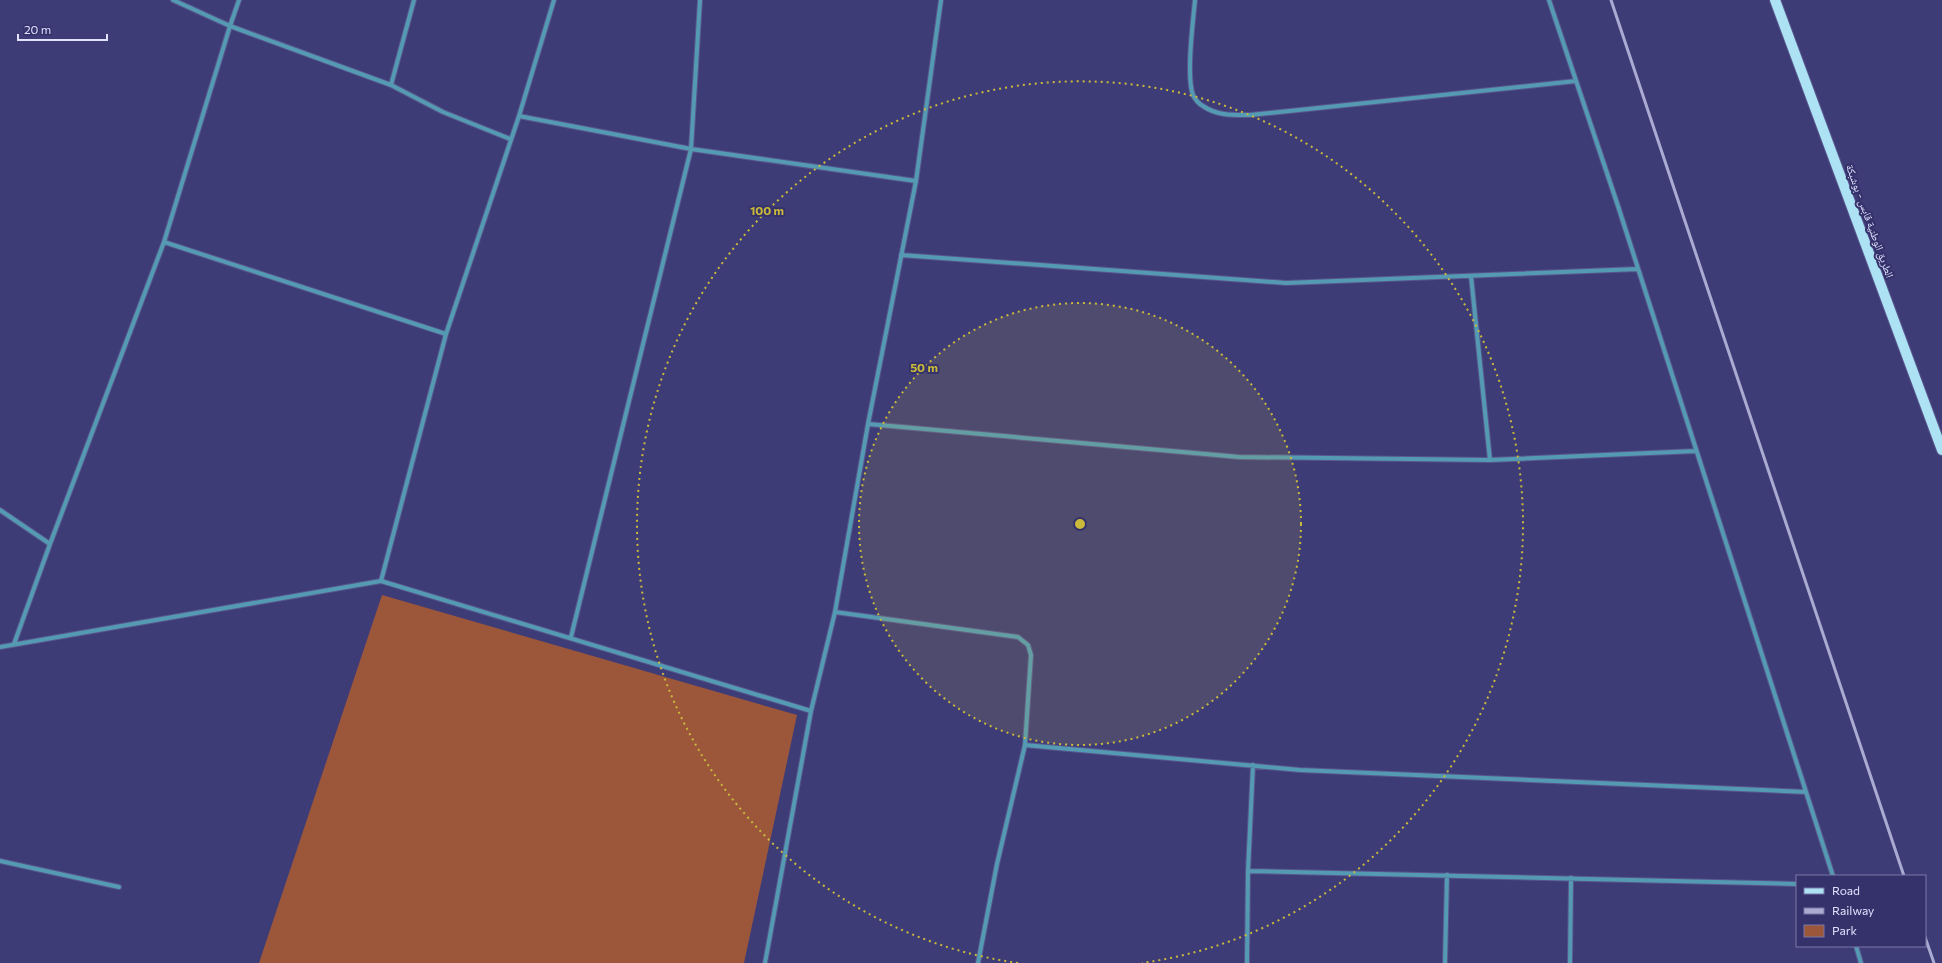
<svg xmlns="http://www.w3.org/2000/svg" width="1942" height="963" viewBox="0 0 1942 963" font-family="Commissioner,'Noto Naskh Arabic',sans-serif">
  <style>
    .green { fill: #9c573b }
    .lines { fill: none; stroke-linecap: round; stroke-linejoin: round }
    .street-casing { stroke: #58578d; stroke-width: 6 }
    .primary-casing { stroke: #58578d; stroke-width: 12 }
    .street { stroke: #549ab2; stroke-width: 4 }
    .primary { stroke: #ade2f5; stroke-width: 10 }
    .rail { stroke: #aaabd1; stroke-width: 3 }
    .ring { fill: none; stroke: #caba3a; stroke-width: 2; stroke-dasharray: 2 4 }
    .labels { text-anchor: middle; stroke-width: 4; stroke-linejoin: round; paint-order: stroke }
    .street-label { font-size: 11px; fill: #e0e2fe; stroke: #34316b }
    .centre { fill: #caba3a; stroke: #34316b; stroke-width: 2 }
    .ring-label { font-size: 12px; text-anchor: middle; font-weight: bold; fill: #caba3a; stroke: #34316b; stroke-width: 4; stroke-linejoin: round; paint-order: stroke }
  </style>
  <rect width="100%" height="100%" fill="#3e3c77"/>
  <path class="green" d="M 382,595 L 797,715 L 744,963 L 259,963 Z"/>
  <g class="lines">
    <defs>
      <path id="street" d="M 173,0 L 230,26 L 391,85 L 443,112 L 510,139
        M 1195,0 C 1193,22 1186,76 1193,95 C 1195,99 1199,104 1203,106 C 1217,116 1234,115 1250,115 L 1576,81
        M 1549,0 L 1618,206 L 1833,876
        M 391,85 L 414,0
        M 519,116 L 691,149 L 916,181
        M 164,242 L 446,334
        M 901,255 L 1286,283 L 1638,269
        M 1471,276 L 1490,460
        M 868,424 L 1239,457 L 1490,460 L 1696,451
        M 0,510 L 50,544
        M 381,581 L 446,334 L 519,116 L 554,0
        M 835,612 L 1018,637 L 1028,645 L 1031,655 L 1025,745 L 997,864 L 978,963
        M 571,637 L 691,149 L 700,0
        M 14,644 L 50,544 L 164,242 L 230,26 L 239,0
        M 0,647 L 381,581 L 811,711
        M 1025,745 L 1300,770 L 1806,792
        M 0,861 L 119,887
        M 1248,871 L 1797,884
        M 1856,946 L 1861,963
        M 765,963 L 811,711 L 835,612 L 868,424 L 916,181 L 941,0
        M 1247,963 L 1248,871 L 1253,765
        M 1445,963 L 1447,875
        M 1570,963 L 1571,878"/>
      <path id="primary" d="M 1775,0 L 1942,450"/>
    </defs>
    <use href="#street" class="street-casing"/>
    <use href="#primary" class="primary-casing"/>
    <use href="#street" class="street"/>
    <use href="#primary" class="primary"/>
    <path class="rail" d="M 1611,0 L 1904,876
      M 1925,937 L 1934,963"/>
  </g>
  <circle cx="1080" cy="524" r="221" fill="#caba3a" fill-opacity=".12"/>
  <g class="ring">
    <circle cx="1080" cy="524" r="221"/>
    <path d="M1018 963A443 443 0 1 1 1142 963"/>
  </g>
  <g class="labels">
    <g class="street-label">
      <text transform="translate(1870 221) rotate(70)" y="4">الطريق الوطنية قابس - بوشبكة</text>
    </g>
  </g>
  <circle cx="1080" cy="524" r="6" class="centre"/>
  <g class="ring-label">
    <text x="767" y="215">100 m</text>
    <text x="924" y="372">50 m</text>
  </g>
  <rect x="1796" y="875" width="130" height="72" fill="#34316b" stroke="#7978a6"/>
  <rect x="1804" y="888" width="20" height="6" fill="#ade2f5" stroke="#7978a6"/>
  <text x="1832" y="895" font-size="12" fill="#e0e2fe">Road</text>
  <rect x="1804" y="908" width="20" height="6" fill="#aaabd1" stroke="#7978a6"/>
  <text x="1832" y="915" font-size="12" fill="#e0e2fe">Railway</text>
  <rect x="1804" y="925" width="20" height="12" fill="#9c573b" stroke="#7978a6"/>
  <text x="1832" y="935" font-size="12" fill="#e0e2fe">Park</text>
  <path d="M18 34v6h89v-6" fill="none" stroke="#e0e2fe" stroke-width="2"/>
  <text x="24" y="34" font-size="12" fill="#e0e2fe" stroke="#34316b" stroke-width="3" paint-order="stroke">20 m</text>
</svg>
